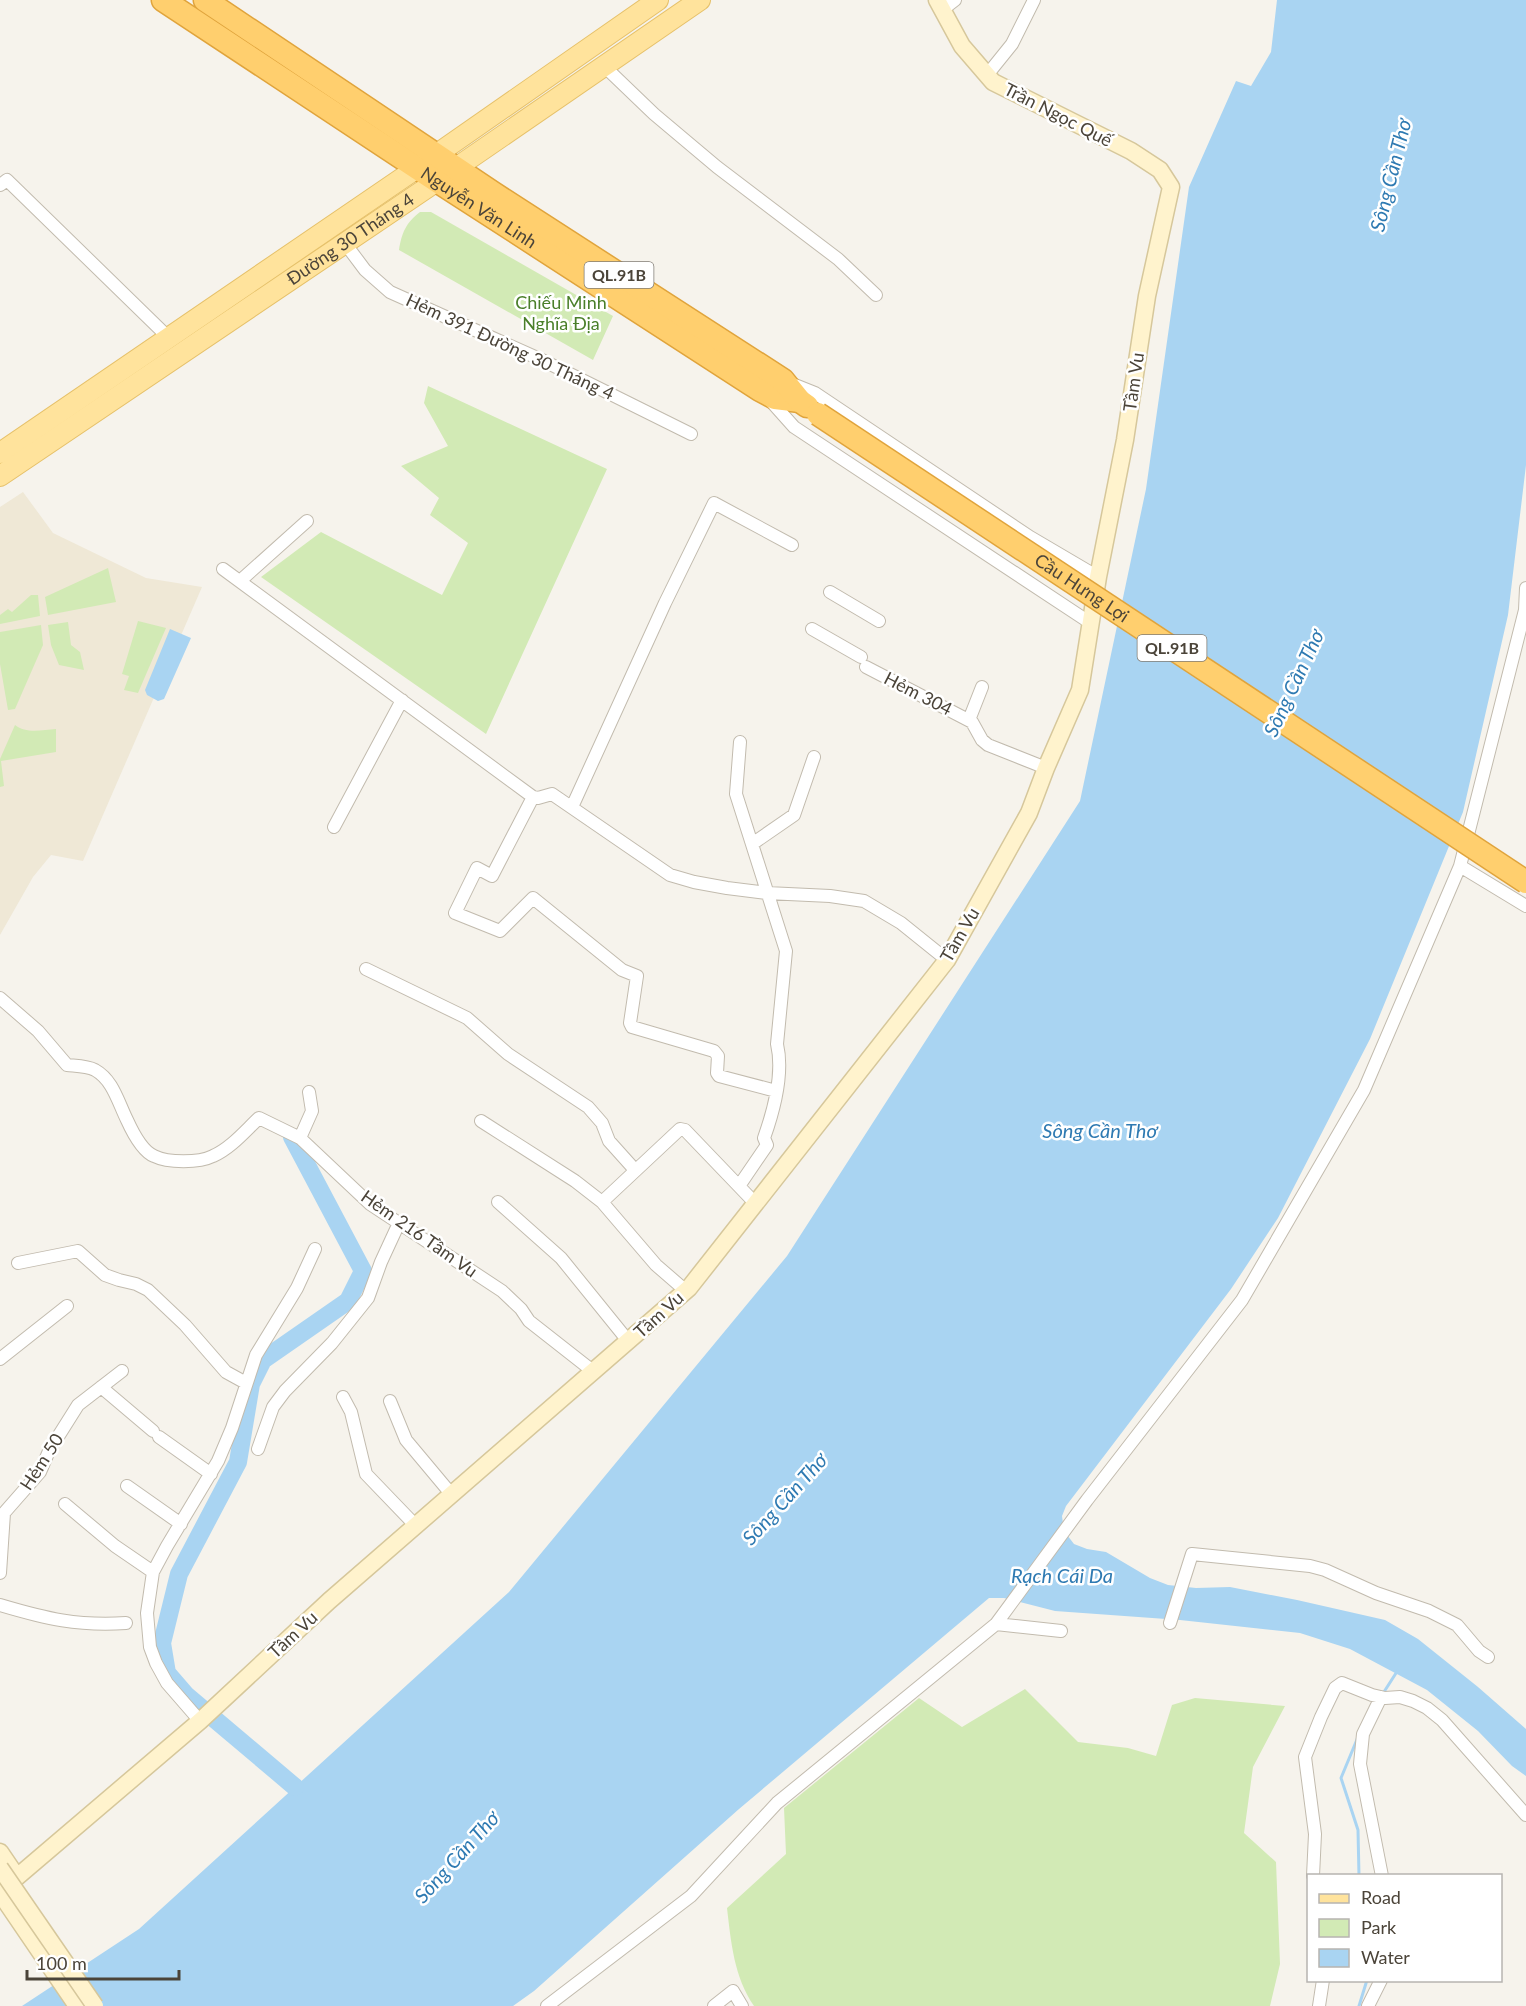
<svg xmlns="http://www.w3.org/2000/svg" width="1526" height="2006" viewBox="0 0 1526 2006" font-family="Lato,sans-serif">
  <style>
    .education { fill: #efe8d6 }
    .green { fill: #d2eab5 }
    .water { fill: #a9d4f2 }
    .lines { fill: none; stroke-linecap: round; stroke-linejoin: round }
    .stream { stroke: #a9d4f2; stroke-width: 3 }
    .river { stroke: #a9d4f2; stroke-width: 18 }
    .street-casing { stroke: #c2bbae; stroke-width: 14 }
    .secondary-casing { stroke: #d6c79b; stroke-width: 19 }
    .primary-casing { stroke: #e6c16a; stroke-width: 22 }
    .highway-casing { stroke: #e0a43c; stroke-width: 25 }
    .street { stroke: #fff; stroke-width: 12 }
    .secondary { stroke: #fff3cd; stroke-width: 16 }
    .primary { stroke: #ffe39c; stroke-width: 20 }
    .highway { stroke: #ffcf6e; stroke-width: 22 }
    .secondary-bridge-casing { stroke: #d6c79b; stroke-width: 19; stroke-linecap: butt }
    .highway-bridge-casing { stroke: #e0a43c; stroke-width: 25; stroke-linecap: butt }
    .secondary-bridge { stroke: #fff3cd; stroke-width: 16 }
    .highway-bridge { stroke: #ffcf6e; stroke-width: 22 }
    .labels { text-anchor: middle; stroke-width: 5; stroke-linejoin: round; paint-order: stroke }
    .shield { fill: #fff; stroke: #817c74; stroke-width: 1.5 }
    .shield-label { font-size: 16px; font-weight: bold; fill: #4b4439 }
    .street-label { font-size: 18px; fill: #4b4439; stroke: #fff }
    .park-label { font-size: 18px; fill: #4a7f2a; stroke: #fff }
    .water-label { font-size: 20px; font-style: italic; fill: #2e7ab2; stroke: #fff }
  </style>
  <rect width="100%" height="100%" fill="#f6f3ec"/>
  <path class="education" d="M 23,492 L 53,533 L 146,578 L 202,587 L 83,861 L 51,855 L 33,877 L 0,935 L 0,507 Z"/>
  <path class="green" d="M 420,212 L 431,212 L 613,316 L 593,360 L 399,250 C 402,232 406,223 420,212 Z
    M 428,386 L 607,469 L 486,734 L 261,577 L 321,532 L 442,595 L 468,543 L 430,515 L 439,498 L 401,466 L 448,446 L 424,403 Z
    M 108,568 L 116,602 L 48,615 L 45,597 Z
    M 31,595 L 38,595 L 40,616 L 0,624 L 0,615 L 8,609 L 12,612 Z
    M 138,621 L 166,628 L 138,693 L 124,690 L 129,676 L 122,674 Z
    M 68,622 L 71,645 L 80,652 L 84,670 L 59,665 L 51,645 L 48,625 Z
    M 41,625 L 43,645 L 15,709 L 8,710 L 0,664 L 0,632 Z
    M 15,725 C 26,734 42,730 56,729 L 56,752 L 1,761 L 4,786 L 0,787 L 0,759 Z
    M 1025,1689 L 1078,1742 L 1128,1748 L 1156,1756 L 1172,1705 L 1195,1698 L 1285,1706 L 1253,1767 L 1244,1833 L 1276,1862 L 1280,1964 L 1270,2006 L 754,2006 C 734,1977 731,1942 727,1908 L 786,1854 L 784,1808 L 919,1698 L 962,1727 Z"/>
  <path class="water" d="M 1277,0 L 1526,0 L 1526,465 L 1508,615 L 1463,812 L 1370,1039 L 1278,1218 L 1231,1289 L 1066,1506 L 1062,1516 L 1064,1531 L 1074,1544 L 1087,1549 L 1106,1552 L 1150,1578 L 1168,1585 L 1196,1588 L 1230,1587 L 1297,1600 L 1385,1620 L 1418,1639 L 1478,1687 L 1526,1729 L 1526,1776 L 1512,1766 L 1478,1731 L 1427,1690 L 1350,1649 L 1300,1633 L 1180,1620 L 1055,1611 L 1004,1598 L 989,1598 L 739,1809 L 534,1991 L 513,2006 L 22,2006 L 139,1929 L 509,1592 L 787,1256 L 1080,801 L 1146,489 L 1189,187 L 1236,81 L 1251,86 L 1271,52 Z
    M 170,629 L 191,638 L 164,699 L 158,701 L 147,695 L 145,690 Z"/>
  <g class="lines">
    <path class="stream" d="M 1382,1695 L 1398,1670
      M 1358,1737 L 1341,1778 L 1358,1830 L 1359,1876
      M 1359,2006 L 1367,1980"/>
    <path class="river" d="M 292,1137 L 363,1271 L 348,1301 L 263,1360 L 251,1384 L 238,1462 L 179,1574 L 162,1643 L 167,1673 L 186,1695 L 295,1787"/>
    <defs>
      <path id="street" d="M 942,10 L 955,0
        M 604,66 L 654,114 L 717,167 L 838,259 L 876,295
        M 987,75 L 1012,44 L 1034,0
        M 0,185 L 7,180 L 169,338
        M 344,242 L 365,270 L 390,292 L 544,361 L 691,434
        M 790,383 L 815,393 L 1030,537 L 1098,577
        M 769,399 L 794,427 L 1092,624
        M 223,569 L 533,797 L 538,798 L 552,794 L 670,875 L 694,882 L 727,888 L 767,893 L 830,896 L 864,901 L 901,923 L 947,960
        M 240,581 L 307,521
        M 830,592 L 879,621
        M 812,629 L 861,657
        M 866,667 L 972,722 L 982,740 L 988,745 L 1046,768
        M 969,720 L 982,687
        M 533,797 L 492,876 L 477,868 L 455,913 L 500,931 L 533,898 L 622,970 L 637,976 L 630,1023 L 632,1027 L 714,1051 L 718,1056 L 717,1073 L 719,1076 L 776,1091
        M 572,807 L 665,603 L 714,503 L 792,545
        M 334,827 L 402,700
        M 752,844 L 794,815 L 814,757
        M 1460,866 L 1526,906
        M 366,969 L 467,1018 L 508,1054 L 588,1107 L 602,1123 L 609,1141 L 635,1170
        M 0,998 L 38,1031 L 67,1065 C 76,1066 87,1066 95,1070 C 113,1080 118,1102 127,1120 C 132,1131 142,1151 154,1156 C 168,1163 199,1163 213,1156 C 231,1148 245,1131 259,1118 L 300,1138 L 370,1204 L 502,1291 L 521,1309 L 529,1321 L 594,1372
        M 481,1121 L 575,1181 L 602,1202
        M 300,1138 L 312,1111 L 309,1092
        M 739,1186 L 767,1145 L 764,1138 C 774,1110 784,1074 777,1044 L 786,951 L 736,794 L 740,742
        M 498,1202 L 561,1258 L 629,1342
        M 18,1263 L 78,1251 L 105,1275 L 119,1280 L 136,1284 L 148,1290 L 185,1325 L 226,1372 L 246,1383
        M 686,1291 L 656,1265 L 602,1202 L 680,1129 L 685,1130 L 755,1203
        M 0,1359 L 67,1306
        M 101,1387 L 153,1431
        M 343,1397 L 351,1412 L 366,1474 L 416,1526
        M 390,1401 L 406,1440 L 452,1495
        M 159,1437 L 211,1474
        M 258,1449 L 273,1407 L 285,1391 L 332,1343 L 368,1298 L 381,1262 L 399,1223
        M 127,1486 L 181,1524
        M 65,1504 L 115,1546 L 153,1572
        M 0,1573 L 4,1513 L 40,1472 L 49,1451 L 78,1405 L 122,1371
        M 0,1605 C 47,1619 77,1626 126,1623
        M 1170,1623 L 1192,1554 L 1310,1566 L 1325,1570 L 1376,1593 L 1429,1611 L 1457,1625 L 1479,1651 L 1488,1657
        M 996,1624 L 1087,1500 L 1242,1300 L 1364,1090 L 1460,866 L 1525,610 L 1526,588
        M 1381,1697 L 1363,1734 L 1360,1764 L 1382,1876
        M 200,1721 L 167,1683 L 156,1663 L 150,1647 L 147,1613 L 153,1572 L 167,1546 L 218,1461 L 232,1428 L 256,1355 L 297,1288 L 315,1249
        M 1313,1876 L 1315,1834 L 1305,1757 L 1321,1717 L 1335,1688 L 1342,1683 L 1372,1695 L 1385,1698 L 1400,1697 L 1413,1701 L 1427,1708 L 1442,1720 L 1526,1815
        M 547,2006 L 691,1896 L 777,1803 L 996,1624 L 1061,1631
        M 714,2006 L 733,1991 L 742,2006
        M 1319,2006 L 1323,1980
        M 1368,2006 L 1381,1980"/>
      <path id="secondary" d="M 0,1852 L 17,1877
        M 0,1889 L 17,1877 L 200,1721 L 329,1601 L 689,1288 L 947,960 L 1029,813 L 1046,768 L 1080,690 L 1098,577 L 1125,440 L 1147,296 L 1171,187 L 1160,170 L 1131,151 L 993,82 L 962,46 L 937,0
        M 0,1893 L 77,2006"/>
      <g id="primary">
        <path d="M 0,453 L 417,168 L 658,0"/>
        <path id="s1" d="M 0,476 L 437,181 L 700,0"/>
      </g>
      <g id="highway">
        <path id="s2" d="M 163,0 L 437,181 L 760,390 L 775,398 L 800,401"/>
        <path d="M 205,0 L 493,193 L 783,380 L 800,401 L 807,406"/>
      </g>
    </defs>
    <use href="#street" class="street-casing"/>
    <use href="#secondary" class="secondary-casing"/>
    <use href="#primary" class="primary-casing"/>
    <use href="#highway" class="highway-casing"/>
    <use href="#street" class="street"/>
    <use href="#secondary" class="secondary"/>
    <use href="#primary" class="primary"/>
    <use href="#highway" class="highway"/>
    <defs>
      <path id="secondary-bridge" d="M 0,1868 L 95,2006"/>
      <g id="highway-bridge">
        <path id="s3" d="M 818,414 L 1526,882"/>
      </g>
    </defs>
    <use href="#secondary-bridge" class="secondary-bridge-casing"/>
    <use href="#highway-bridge" class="highway-bridge-casing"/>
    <use href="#secondary-bridge" class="secondary-bridge"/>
    <use href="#highway-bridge" class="highway-bridge"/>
  </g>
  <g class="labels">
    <g class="shield">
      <rect x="584.5" y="262" width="69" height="26" rx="4.5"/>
      <rect x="1137.5" y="635" width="69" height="26" rx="4.5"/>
    </g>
    <g class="shield-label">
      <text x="619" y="281">QL.91B</text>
      <text x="1172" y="654">QL.91B</text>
    </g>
    <g class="street-label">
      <text transform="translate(1058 115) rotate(27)" y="6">Trần Ngọc Quế</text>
      <text dy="6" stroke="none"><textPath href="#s2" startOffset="378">Nguyễn Văn Linh</textPath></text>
      <text dy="6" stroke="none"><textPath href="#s1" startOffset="423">Đường 30 Tháng 4</textPath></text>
      <text transform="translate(510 347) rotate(25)" y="6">Hẻm 391 Đường 30 Tháng 4</text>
      <text transform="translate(1134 382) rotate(-82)" y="6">Tầm Vu</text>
      <text dy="6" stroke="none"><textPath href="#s3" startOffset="316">Cầu Hưng Lợi</textPath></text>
      <text transform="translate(918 694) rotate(27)" y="6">Hẻm 304</text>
      <text transform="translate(960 935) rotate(-60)" y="6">Tầm Vu</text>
      <text transform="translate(419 1234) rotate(35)" y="6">Hẻm 216 Tầm Vu</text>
      <text transform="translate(659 1315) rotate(-42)" y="6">Tầm Vu</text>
      <text transform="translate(42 1462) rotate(-57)" y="6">Hẻm 50</text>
      <text transform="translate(293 1635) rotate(-43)" y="6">Tầm Vu</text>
    </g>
    <g class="park-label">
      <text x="561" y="309">Chiếu Minh<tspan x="561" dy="21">Nghĩa Địa</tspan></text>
    </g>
    <g class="water-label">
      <text transform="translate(1391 175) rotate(-76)" y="7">Sông Cần Thơ</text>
      <text transform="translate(1294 683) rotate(-65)" y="7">Sông Cần Thơ</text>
      <text x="1100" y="1138">Sông Cần Thơ</text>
      <text transform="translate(785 1499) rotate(-48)" y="7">Sông Cần Thơ</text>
      <text x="1062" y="1583">Rạch Cái Da</text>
      <text transform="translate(457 1857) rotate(-48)" y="7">Sông Cần Thơ</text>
    </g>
  </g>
  <rect x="1307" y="1874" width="195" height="108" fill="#ffffff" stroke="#b7b4b0" stroke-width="1.5"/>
  <rect x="1319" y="1894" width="30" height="9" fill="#ffe39c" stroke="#b7b4b0" stroke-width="1.5"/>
  <text x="1361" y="1904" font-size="18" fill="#4b4439">Road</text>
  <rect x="1319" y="1919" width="30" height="18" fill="#d2eab5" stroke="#b7b4b0" stroke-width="1.5"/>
  <text x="1361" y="1934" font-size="18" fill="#4b4439">Park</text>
  <rect x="1319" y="1949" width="30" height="18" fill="#a9d4f2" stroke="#b7b4b0" stroke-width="1.5"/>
  <text x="1361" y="1964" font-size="18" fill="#4b4439">Water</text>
  <path d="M27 1970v9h152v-9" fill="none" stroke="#4b4439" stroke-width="3"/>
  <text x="36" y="1970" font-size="18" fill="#4b4439" stroke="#ffffff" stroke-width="4.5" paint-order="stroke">100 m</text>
</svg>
